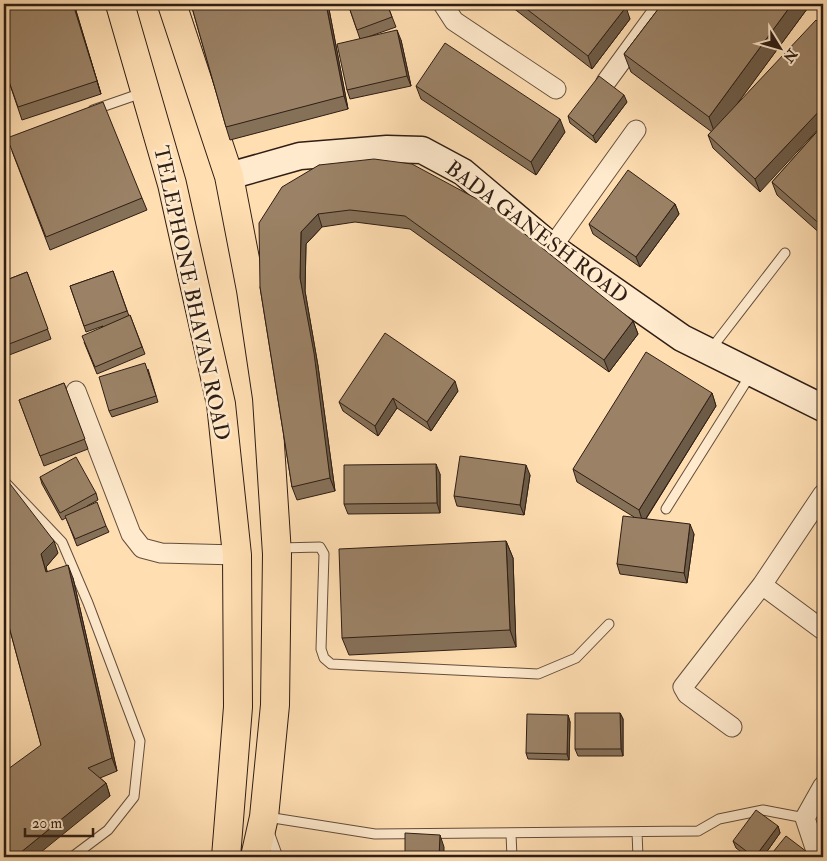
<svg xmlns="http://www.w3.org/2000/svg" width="827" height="861" viewBox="0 0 827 861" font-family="'IM FELL Double Pica',serif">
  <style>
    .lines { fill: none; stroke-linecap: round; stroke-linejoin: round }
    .lane-casing { stroke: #624e3c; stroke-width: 11 }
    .street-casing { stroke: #624e3c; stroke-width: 21 }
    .secondary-casing { stroke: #2e1e14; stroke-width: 29 }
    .primary-casing { stroke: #2e1e14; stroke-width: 30 }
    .lane { stroke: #ffeacd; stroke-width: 9 }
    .street { stroke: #ffeacd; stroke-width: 19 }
    .secondary { stroke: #ffeacd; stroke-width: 26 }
    .primary { stroke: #ffdeb2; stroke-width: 28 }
    .wall { fill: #857058; stroke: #2e1e14 }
    .shaded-wall { fill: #6c5b47; stroke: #2e1e14 }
    .building { fill: #9b8266; stroke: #2e1e14 }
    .labels { text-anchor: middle; stroke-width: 5; stroke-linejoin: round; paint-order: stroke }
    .street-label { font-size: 21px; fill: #2e1e14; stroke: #ffeacd }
  </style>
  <rect width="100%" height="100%" fill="#ffdeb2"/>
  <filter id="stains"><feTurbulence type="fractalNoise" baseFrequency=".004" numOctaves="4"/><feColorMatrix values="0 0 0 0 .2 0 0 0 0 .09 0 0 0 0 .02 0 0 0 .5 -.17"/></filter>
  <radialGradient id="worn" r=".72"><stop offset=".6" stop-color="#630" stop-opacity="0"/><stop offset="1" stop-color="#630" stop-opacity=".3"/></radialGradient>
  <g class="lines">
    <defs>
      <path id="lane" d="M 93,110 L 142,93
        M 711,349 L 785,253
        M 4,481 L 62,542 L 88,603 L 140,741 L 134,797 L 108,830 L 72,857
        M 666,509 L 751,374
        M 280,548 L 320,547 L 324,554 L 321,649 L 324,658 L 331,664 L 538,674 L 576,658 L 609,624
        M 267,817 L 375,834 L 698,831 L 719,819 L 763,810 L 805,818
        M 269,832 L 278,857
        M 637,832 L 638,857
        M 511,834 L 512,857"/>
      <path id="street" d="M 443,4 L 454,21 L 556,89
        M 606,82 L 663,4
        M 552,247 L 636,130
        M 76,391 L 131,534 L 142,548 L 161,553 L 237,555
        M 762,585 L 823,630
        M 732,727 L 687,694 L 683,687 L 762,585 L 823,494
        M 818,857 L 805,818 L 823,786"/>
      <path id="secondary" d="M 229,176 L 300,156 L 387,149 L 422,150 L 463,172 L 552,247 L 682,338 L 823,408"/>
      <path id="primary" d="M 120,4 L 172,184 L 221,404 L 237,555 L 238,707 L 226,857
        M 172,4 L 229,176 L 251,290 L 267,398 L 277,554 L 275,705 L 264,817 L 255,857"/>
    </defs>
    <use href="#lane" class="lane-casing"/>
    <use href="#street" class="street-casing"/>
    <use href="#secondary" class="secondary-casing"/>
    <use href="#primary" class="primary-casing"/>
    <use href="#lane" class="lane"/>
    <use href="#street" class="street"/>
    <use href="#secondary" class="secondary"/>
    <use href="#primary" class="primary"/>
  </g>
  <path class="wall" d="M 4,4 L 74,4 L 101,94 L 22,120 L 4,67 Z
    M 191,4 L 328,4 L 348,109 L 230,140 L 226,127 Z
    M 348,4 L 387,4 L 396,27 L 365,38 L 401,40 L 411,86 L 350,99 L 347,90 L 360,39 Z
    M 508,4 L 622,4 L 630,19 L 592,69 Z
    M 662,4 L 806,4 L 807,9 L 736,105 L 760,192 L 713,148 L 708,135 L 712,132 L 631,72 L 624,54 Z
    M 416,86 L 565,132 L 536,175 L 421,99 Z
    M 627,102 L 596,143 L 570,123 L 568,116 Z
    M 823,125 L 823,236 L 777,195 L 772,182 Z
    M 12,151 L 142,198 L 147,210 L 50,250 Z
    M 319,165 L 633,321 L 638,334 L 609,372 L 410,229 L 355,222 L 322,227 L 306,244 L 305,291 L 318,366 L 335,491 L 297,500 L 292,487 L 260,287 Z
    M 675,204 L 679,214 L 640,267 L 593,234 L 589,224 Z
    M 113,271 L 129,316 L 130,315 L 145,354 L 97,374 L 84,342 L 103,326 L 86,332 L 70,286 Z
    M 27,272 L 51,339 L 4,357 L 4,281 Z
    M 148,369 L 158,402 L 112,417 L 109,411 Z
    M 64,383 L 88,449 L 44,466 L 19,400 Z
    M 458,391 L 431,431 L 397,408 L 378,436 L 343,411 L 339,402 Z
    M 712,393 L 716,406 L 646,519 L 694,534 L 687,583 L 620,574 L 617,564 L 634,517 L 577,482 L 573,469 Z
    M 440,474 L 440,513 L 348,514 L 344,504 Z
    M 530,475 L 524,515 L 457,506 L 454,496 Z
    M 40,477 L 96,493 L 98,500 L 87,506 L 106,526 L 109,532 L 77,546 L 66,518 L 62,520 L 42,484 Z
    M 506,541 L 513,558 L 516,647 L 349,655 L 342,638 Z
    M 58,553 L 46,567 L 47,572 L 73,578 L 117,771 L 100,778 L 106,783 L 110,796 L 41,745 L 4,608 Z
    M 620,713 L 623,719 L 623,756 L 578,756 L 575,749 Z
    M 568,715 L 570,722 L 569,760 L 528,759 L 526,753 Z
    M 778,826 L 780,833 L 763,857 L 748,857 L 736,848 L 733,841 Z"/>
  <path class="shaded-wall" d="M 73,4 L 74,4 L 101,94 L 97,81 Z
    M 326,4 L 328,4 L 348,109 L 344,96 Z
    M 792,4 L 806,4 L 807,9 L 715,134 L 709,117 Z
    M 626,7 L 630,19 L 592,69 L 588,56 Z
    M 397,30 L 401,40 L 411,86 L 407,76 Z
    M 624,95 L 627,102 L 596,143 L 593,136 Z
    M 823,107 L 823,124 L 760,192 L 755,179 Z
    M 560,119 L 565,132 L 536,175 L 531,162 Z
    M 675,204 L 679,214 L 640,267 L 636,257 Z
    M 318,214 L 322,227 L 306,244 L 305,291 L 318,366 L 335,491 L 330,478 L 300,278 L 301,232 Z
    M 633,321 L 638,334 L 609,372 L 604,360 Z
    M 455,381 L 458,391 L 431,431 L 427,422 Z
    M 712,393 L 716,406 L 643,523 L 639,510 Z
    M 393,398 L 397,408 L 378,436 L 375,426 Z
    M 436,464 L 440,474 L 440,513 L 437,503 Z
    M 526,465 L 530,475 L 524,515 L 520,505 Z
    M 690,524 L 694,534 L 687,583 L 684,573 Z
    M 54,541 L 58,553 L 46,567 L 51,585 L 46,572 L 41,554 Z
    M 506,541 L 513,558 L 516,647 L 510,630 Z
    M 68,565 L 73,578 L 117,771 L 112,758 Z
    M 620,713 L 623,719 L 623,756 L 621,749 Z
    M 568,715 L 570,722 L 569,760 L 567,754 Z
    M 106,783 L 110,796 L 35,857 L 15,857 Z
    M 778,826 L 780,833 L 763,857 L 755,857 Z
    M 440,835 L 444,847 L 444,857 L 439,857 Z"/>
  <path class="building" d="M 4,4 L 73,4 L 97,81 L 18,107 L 4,67 Z
    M 191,4 L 326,4 L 344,96 L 226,127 Z
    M 348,4 L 387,4 L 392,17 L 357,30 Z
    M 520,4 L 622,4 L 626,7 L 588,56 Z
    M 662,4 L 792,4 L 709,117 L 624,54 Z
    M 816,20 L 823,27 L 823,107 L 755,179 L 708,135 Z
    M 397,30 L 407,76 L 347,90 L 337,44 Z
    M 445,43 L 560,119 L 531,162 L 416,86 Z
    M 599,76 L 624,95 L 593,136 L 568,116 Z
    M 103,102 L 142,198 L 46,237 L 7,138 Z
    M 823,125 L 823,227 L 772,182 Z
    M 374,159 L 412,164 L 490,206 L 633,321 L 604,360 L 405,216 L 350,210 L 318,214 L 301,232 L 300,278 L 314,353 L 330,478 L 292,487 L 260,287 L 259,223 L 282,187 L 319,165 Z
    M 628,170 L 675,204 L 636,257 L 589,224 Z
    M 113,271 L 127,311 L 84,326 L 70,286 Z
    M 27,272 L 48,329 L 4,346 L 4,281 Z
    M 130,315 L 142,347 L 95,367 L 82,336 Z
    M 385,333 L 455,381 L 427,422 L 393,398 L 375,426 L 339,402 Z
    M 646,352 L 712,393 L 639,510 L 573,469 Z
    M 145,363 L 156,396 L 109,411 L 99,377 Z
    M 64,383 L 85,439 L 40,456 L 19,400 Z
    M 460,456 L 526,465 L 520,505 L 454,496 Z
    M 76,457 L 96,493 L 60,513 L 40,477 Z
    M 436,464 L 437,503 L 344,504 L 344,465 Z
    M 4,476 L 54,541 L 41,554 L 46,572 L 68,565 L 112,758 L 88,768 L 106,783 L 15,857 L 4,857 L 4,772 L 41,745 L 4,608 Z
    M 97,502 L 106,526 L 75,539 L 65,516 Z
    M 623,516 L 690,524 L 684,573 L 617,564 Z
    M 506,541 L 510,630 L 342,638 L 339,549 Z
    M 575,713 L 620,713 L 621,749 L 575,749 Z
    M 527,714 L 568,715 L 567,754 L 526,753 Z
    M 756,810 L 778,826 L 755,857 L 754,857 L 733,841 Z
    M 405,833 L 440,835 L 439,857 L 405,857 Z
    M 786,836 L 811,855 L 809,857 L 769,857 Z"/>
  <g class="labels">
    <g class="street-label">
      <text transform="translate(537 232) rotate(37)" y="7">BADA GANESH ROAD</text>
      <text transform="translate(192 293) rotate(78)" y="7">TELEPHONE BHAVAN ROAD</text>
    </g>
  </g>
  <rect width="827" height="861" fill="none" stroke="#ffdeb2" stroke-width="20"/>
  <rect x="5" y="5" width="817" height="851" fill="none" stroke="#2e1e14" stroke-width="2.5"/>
  <rect x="10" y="10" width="807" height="841" fill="none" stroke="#2e1e14"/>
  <g transform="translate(780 48) rotate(127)" stroke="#ffeacd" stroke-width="4" paint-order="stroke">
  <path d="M0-4L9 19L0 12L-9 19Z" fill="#2e1e14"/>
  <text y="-8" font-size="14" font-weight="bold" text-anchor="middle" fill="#2e1e14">N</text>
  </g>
  <path d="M25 828v8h68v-8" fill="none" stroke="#2e1e14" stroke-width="2.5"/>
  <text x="32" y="828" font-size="15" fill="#2e1e14" stroke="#ffeacd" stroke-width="4" paint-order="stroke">20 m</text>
  <rect width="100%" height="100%" filter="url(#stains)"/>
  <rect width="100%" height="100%" fill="url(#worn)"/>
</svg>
